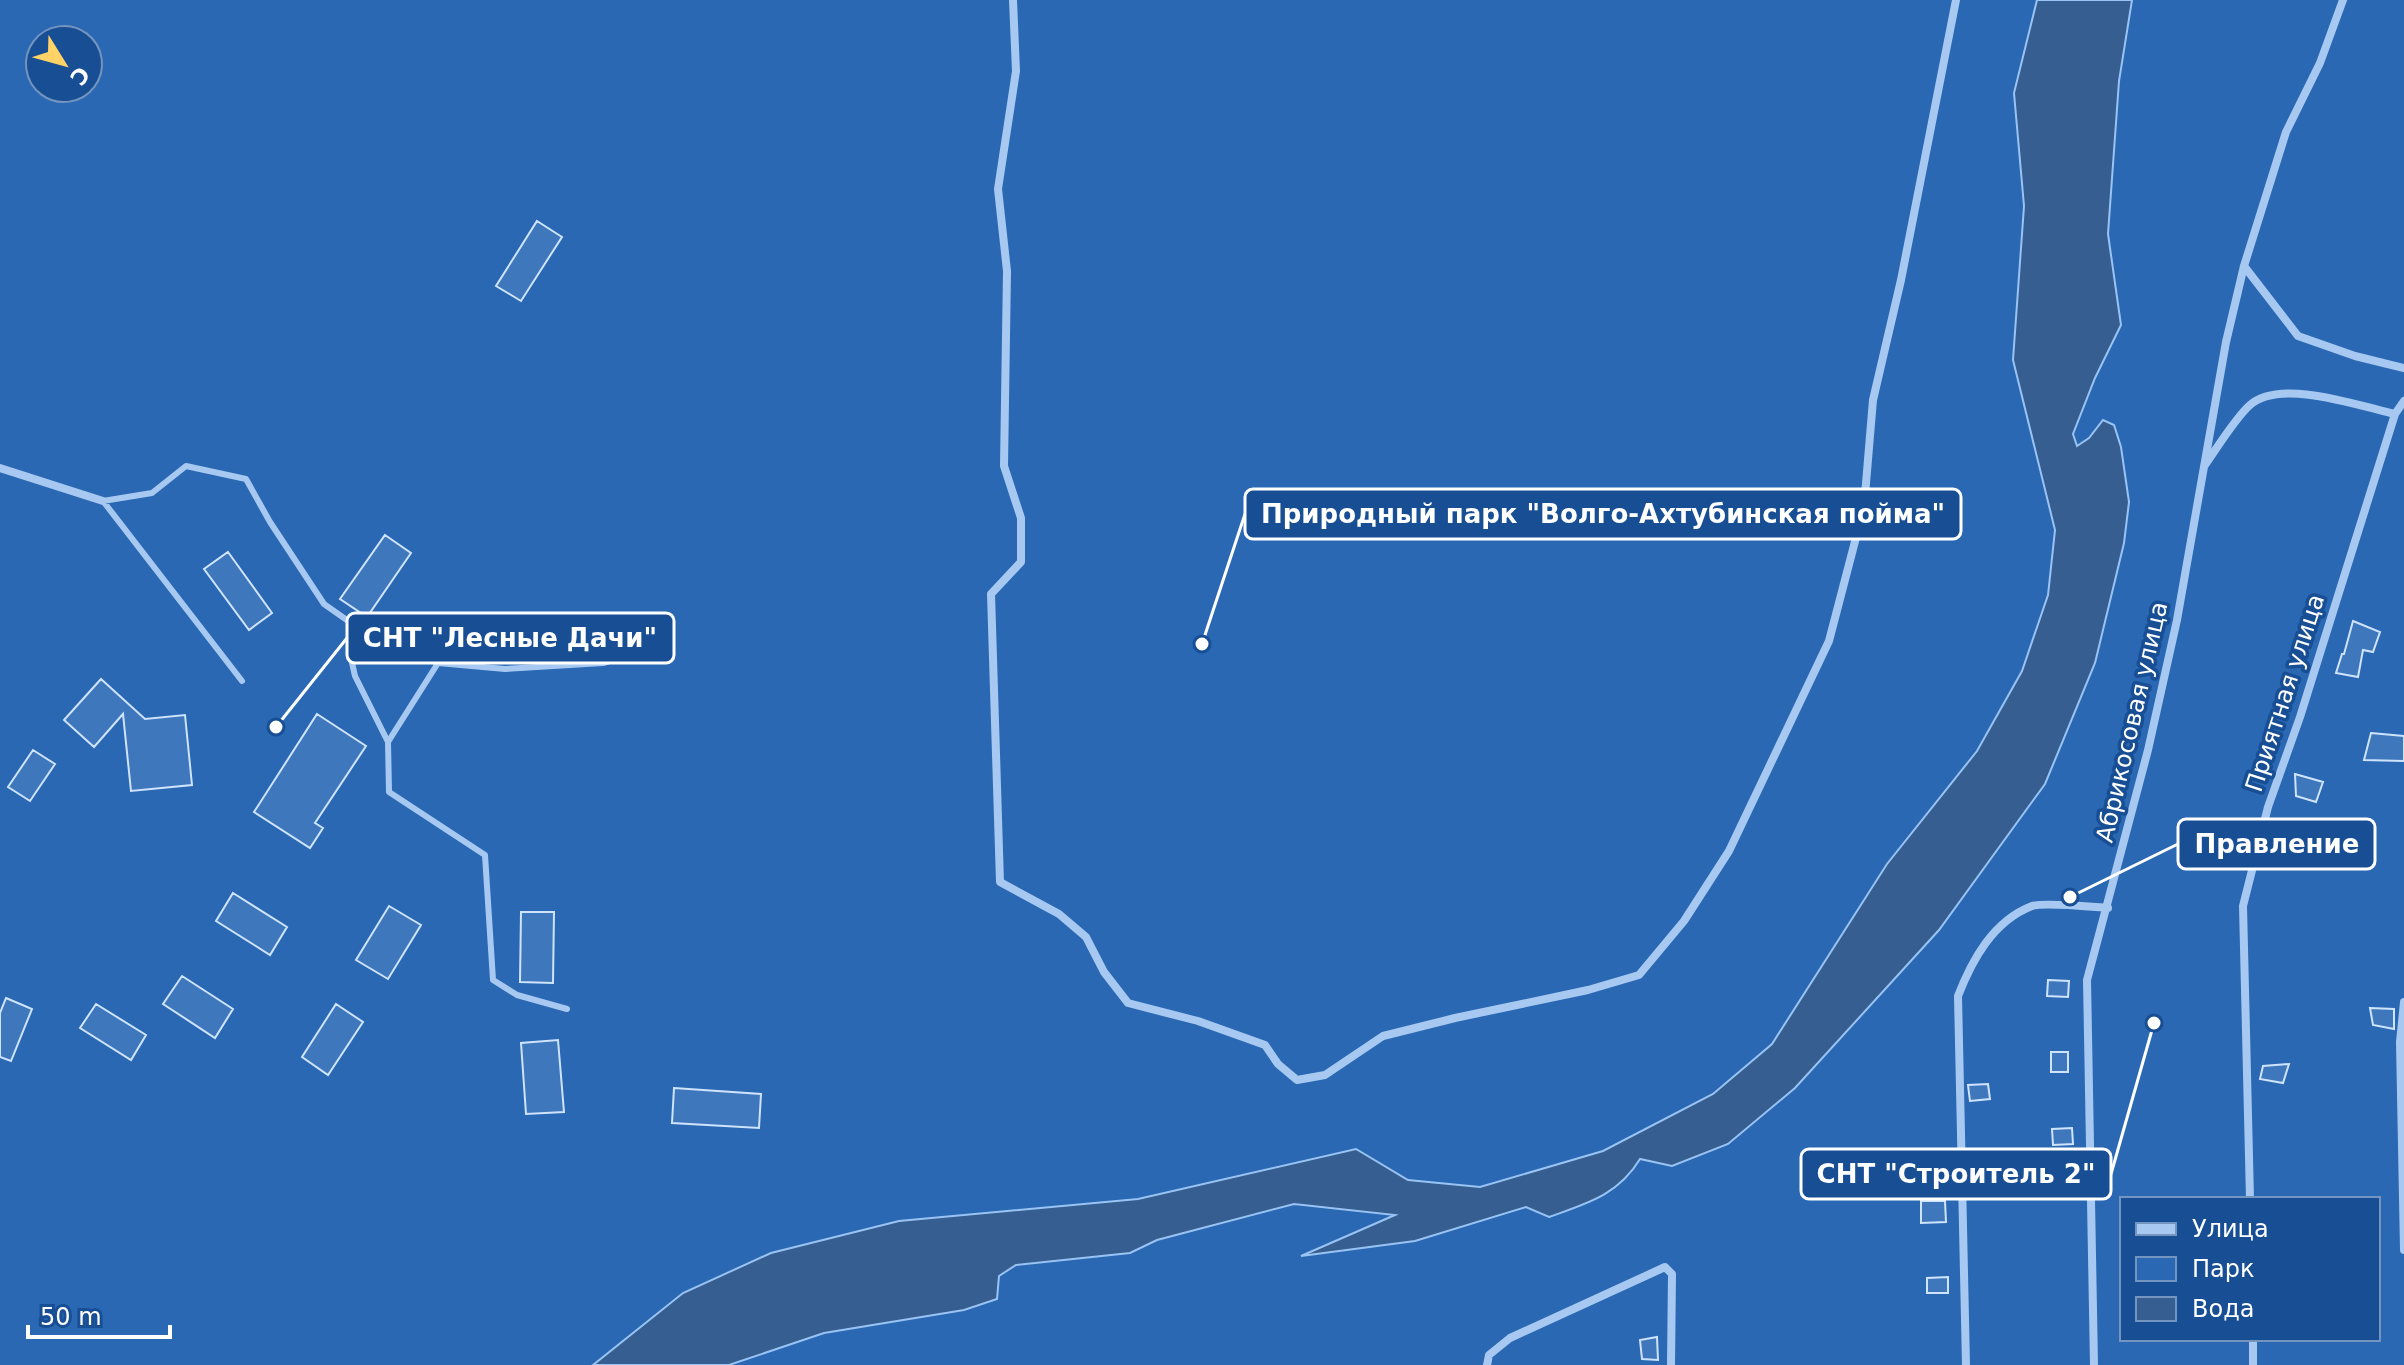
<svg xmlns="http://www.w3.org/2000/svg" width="2404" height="1365" viewBox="0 0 2404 1365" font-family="'DejaVu Sans',sans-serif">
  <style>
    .green { fill: #2a68b3; fill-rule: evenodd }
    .water { fill: #365e91; stroke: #99c3f3; stroke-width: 2 }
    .building { fill: #3f77bc; stroke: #cee3fc; stroke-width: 2 }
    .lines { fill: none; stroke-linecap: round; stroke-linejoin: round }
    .service { stroke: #a7c9f1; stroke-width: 6 }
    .minor { stroke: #a7c9f1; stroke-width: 8 }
    .labels { text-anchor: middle; stroke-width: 7; stroke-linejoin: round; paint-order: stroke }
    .street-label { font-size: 24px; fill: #fff; stroke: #174e94 }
    .leader { fill: none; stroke: #fff; stroke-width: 3 }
    .callout-dot { fill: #fff; stroke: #174e94; stroke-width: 3 }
    .callout { fill: #174e94; stroke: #fff; stroke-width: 3 }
    .callout-label { font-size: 26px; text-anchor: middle; font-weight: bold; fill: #fff }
  </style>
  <rect width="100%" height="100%" fill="#174e94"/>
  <path class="green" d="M 0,0 L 2404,0 L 2404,1365 L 0,1365 ZM 40,40 L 88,40 L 88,88 L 40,88 ZM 2122,1199 L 2378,1199 L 2378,1339 L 2122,1339 Z"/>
  <path class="water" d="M 2037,0 L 2132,0 L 2119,81 L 2108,234 L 2121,325 L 2095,378 L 2073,434 L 2077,446 L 2089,438 L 2103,420 L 2114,425 L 2121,447 L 2129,502 L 2124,543 L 2095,663 L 2045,784 L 1939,930 L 1795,1088 L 1728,1144 L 1672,1166 L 1640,1159 C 1618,1195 1588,1203 1549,1217 L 1526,1207 L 1415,1241 L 1301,1256 L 1395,1215 L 1294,1204 L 1157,1240 L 1130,1253 L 1016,1265 L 999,1276 L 997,1299 L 964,1310 L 824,1333 L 729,1365 L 593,1365 L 683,1293 L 771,1253 L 899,1221 L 1138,1199 L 1356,1149 L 1408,1180 L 1480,1187 L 1603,1151 L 1713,1094 L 1772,1044 L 1887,864 L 1977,751 L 2022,671 L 2048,595 L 2055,530 L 2013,360 L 2024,206 L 2014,93 Z"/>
  <path class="building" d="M 537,221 L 562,237 L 521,301 L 496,286 Z
    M 385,535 L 411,553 L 367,617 L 340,599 Z
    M 228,552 L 272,613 L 249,630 L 204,569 Z
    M 2353,621 L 2380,632 L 2373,652 L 2363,650 L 2358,677 L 2336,673 L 2342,654 L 2344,654 Z
    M 101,679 L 145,719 L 185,715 L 192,785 L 131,791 L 123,714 L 94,747 L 64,720 Z
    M 317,714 L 366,746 L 315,823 L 323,828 L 310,848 L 254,812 Z
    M 2371,733 L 2404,736 L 2404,761 L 2364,760 Z
    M 33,750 L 55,764 L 30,801 L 8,787 Z
    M 2295,774 L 2323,782 L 2316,802 L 2296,796 Z
    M 233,893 L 287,927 L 270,955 L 216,921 Z
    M 389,906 L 421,925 L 388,979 L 356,960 Z
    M 521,912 L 554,912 L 553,983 L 520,982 Z
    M 182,976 L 233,1009 L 215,1038 L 163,1004 Z
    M 2048,980 L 2069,981 L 2068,997 L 2047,996 Z
    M 6,998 L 32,1009 L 11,1061 L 0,1057 L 0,1013 Z
    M 96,1004 L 146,1035 L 131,1060 L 80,1028 Z
    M 336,1004 L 363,1022 L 328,1075 L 302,1057 Z
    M 2370,1008 L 2394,1009 L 2394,1029 L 2373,1025 Z
    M 558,1040 L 564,1112 L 526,1114 L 521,1043 Z
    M 2051,1052 L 2068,1052 L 2068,1072 L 2051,1072 Z
    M 2289,1064 L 2283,1083 L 2260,1079 L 2263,1066 Z
    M 1988,1084 L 1990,1099 L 1970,1101 L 1968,1085 Z
    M 674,1088 L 761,1094 L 759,1128 L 672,1123 Z
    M 2072,1128 L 2073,1144 L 2053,1145 L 2052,1129 Z
    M 1921,1201 L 1945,1201 L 1946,1222 L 1921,1223 Z
    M 1948,1277 L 1948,1293 L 1927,1293 L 1927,1278 Z
    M 1657,1337 L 1658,1360 L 1642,1359 L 1640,1340 Z"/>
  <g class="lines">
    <path class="service" d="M 361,630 L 350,654 L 355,676 L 388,742 L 389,792 L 485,855 L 493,980 L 517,995 L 567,1009
      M 242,681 L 103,501 L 152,493 L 186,466 L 246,479 L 270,522 L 324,604 L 361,630 L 438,663 L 505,669 L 603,663 L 647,650
      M 388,742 L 438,663"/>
    <path class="minor" d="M 1013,0 L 1016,71 L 998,189 L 1007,271 L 1004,466 L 1021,518 L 1021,562 L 991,594 L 1000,882 L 1059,914 L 1086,937 L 1104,972 L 1128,1003 L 1198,1021 L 1265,1045 L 1278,1064 L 1297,1080 L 1325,1075 L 1383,1036 L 1455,1018 L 1588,990 L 1639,975 L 1684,921 L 1729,851 L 1829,641 L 1864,507 L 1873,400 L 1901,280 L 1956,0
      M 2244,266 L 2298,336 L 2355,356 L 2404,368
      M 2205,465 C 2217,448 2236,417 2250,405 C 2281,378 2359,406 2395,414
      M 0,468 L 103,501
      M 2404,1002 L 2400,1042 L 2404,1250
      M 2250,1199 L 2243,906 L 2268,807 L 2300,717 L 2395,414 L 2404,401
      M 2253,1339 L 2253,1365
      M 1487,1365 L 1489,1355 L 1510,1338 L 1665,1267 L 1672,1274 L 1671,1365
      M 1966,1365 L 1958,996 C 1972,960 1993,921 2032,906 C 2045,902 2092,907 2108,908
      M 2094,1365 L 2087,980 L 2148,750 L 2177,620 L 2226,342 L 2244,266 L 2286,132 L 2320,63 L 2343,0"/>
  </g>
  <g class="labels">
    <g class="street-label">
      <text transform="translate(2285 693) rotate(-72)" y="8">Приятная улица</text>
      <text transform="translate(2132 722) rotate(-77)" y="8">Абрикосовая улица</text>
    </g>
  </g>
  <path class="leader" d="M1202 644L1245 514M276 727L347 638M2070 897L2178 844M2154 1023L2111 1174"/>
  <g class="callout-dot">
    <circle cx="1202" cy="644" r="8"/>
    <circle cx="276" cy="727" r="8"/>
    <circle cx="2070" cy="897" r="8"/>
    <circle cx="2154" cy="1023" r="8"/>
  </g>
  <g class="callout">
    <rect x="1245" y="489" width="716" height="50" rx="8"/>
    <rect x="347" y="613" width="327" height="50" rx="8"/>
    <rect x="2178" y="819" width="197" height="50" rx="8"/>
    <rect x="1801" y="1149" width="310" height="50" rx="8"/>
  </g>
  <g class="callout-label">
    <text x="1603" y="523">Природный парк "Волго-Ахтубинская пойма"</text>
    <text x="510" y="647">СНТ "Лесные Дачи"</text>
    <text x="2277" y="853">Правление</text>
    <text x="1956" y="1183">СНТ "Строитель 2"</text>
  </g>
  <rect x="2120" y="1197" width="260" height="144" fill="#174e94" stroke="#7495bf" stroke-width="2"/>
  <rect x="2136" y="1223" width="40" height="12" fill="#a7c9f1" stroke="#7495bf" stroke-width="2"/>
  <text x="2192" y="1237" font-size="24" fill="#ffffff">Улица</text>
  <rect x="2136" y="1257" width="40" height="24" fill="#2a68b3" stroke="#7495bf" stroke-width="2"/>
  <text x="2192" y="1277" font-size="24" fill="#ffffff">Парк</text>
  <rect x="2136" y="1297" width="40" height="24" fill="#365e91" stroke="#7495bf" stroke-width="2"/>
  <text x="2192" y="1317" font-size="24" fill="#ffffff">Вода</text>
  <g transform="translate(64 64) rotate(127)"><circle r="38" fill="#174e94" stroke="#7495bf" stroke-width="2"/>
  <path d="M0-6L14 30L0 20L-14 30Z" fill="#ffd367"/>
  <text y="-12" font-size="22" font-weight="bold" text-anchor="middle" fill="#ffffff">С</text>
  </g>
  <path d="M28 1325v12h142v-12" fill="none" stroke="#ffffff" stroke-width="4"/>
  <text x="40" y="1325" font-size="24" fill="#ffffff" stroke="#174e94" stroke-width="6" paint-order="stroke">50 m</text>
</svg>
